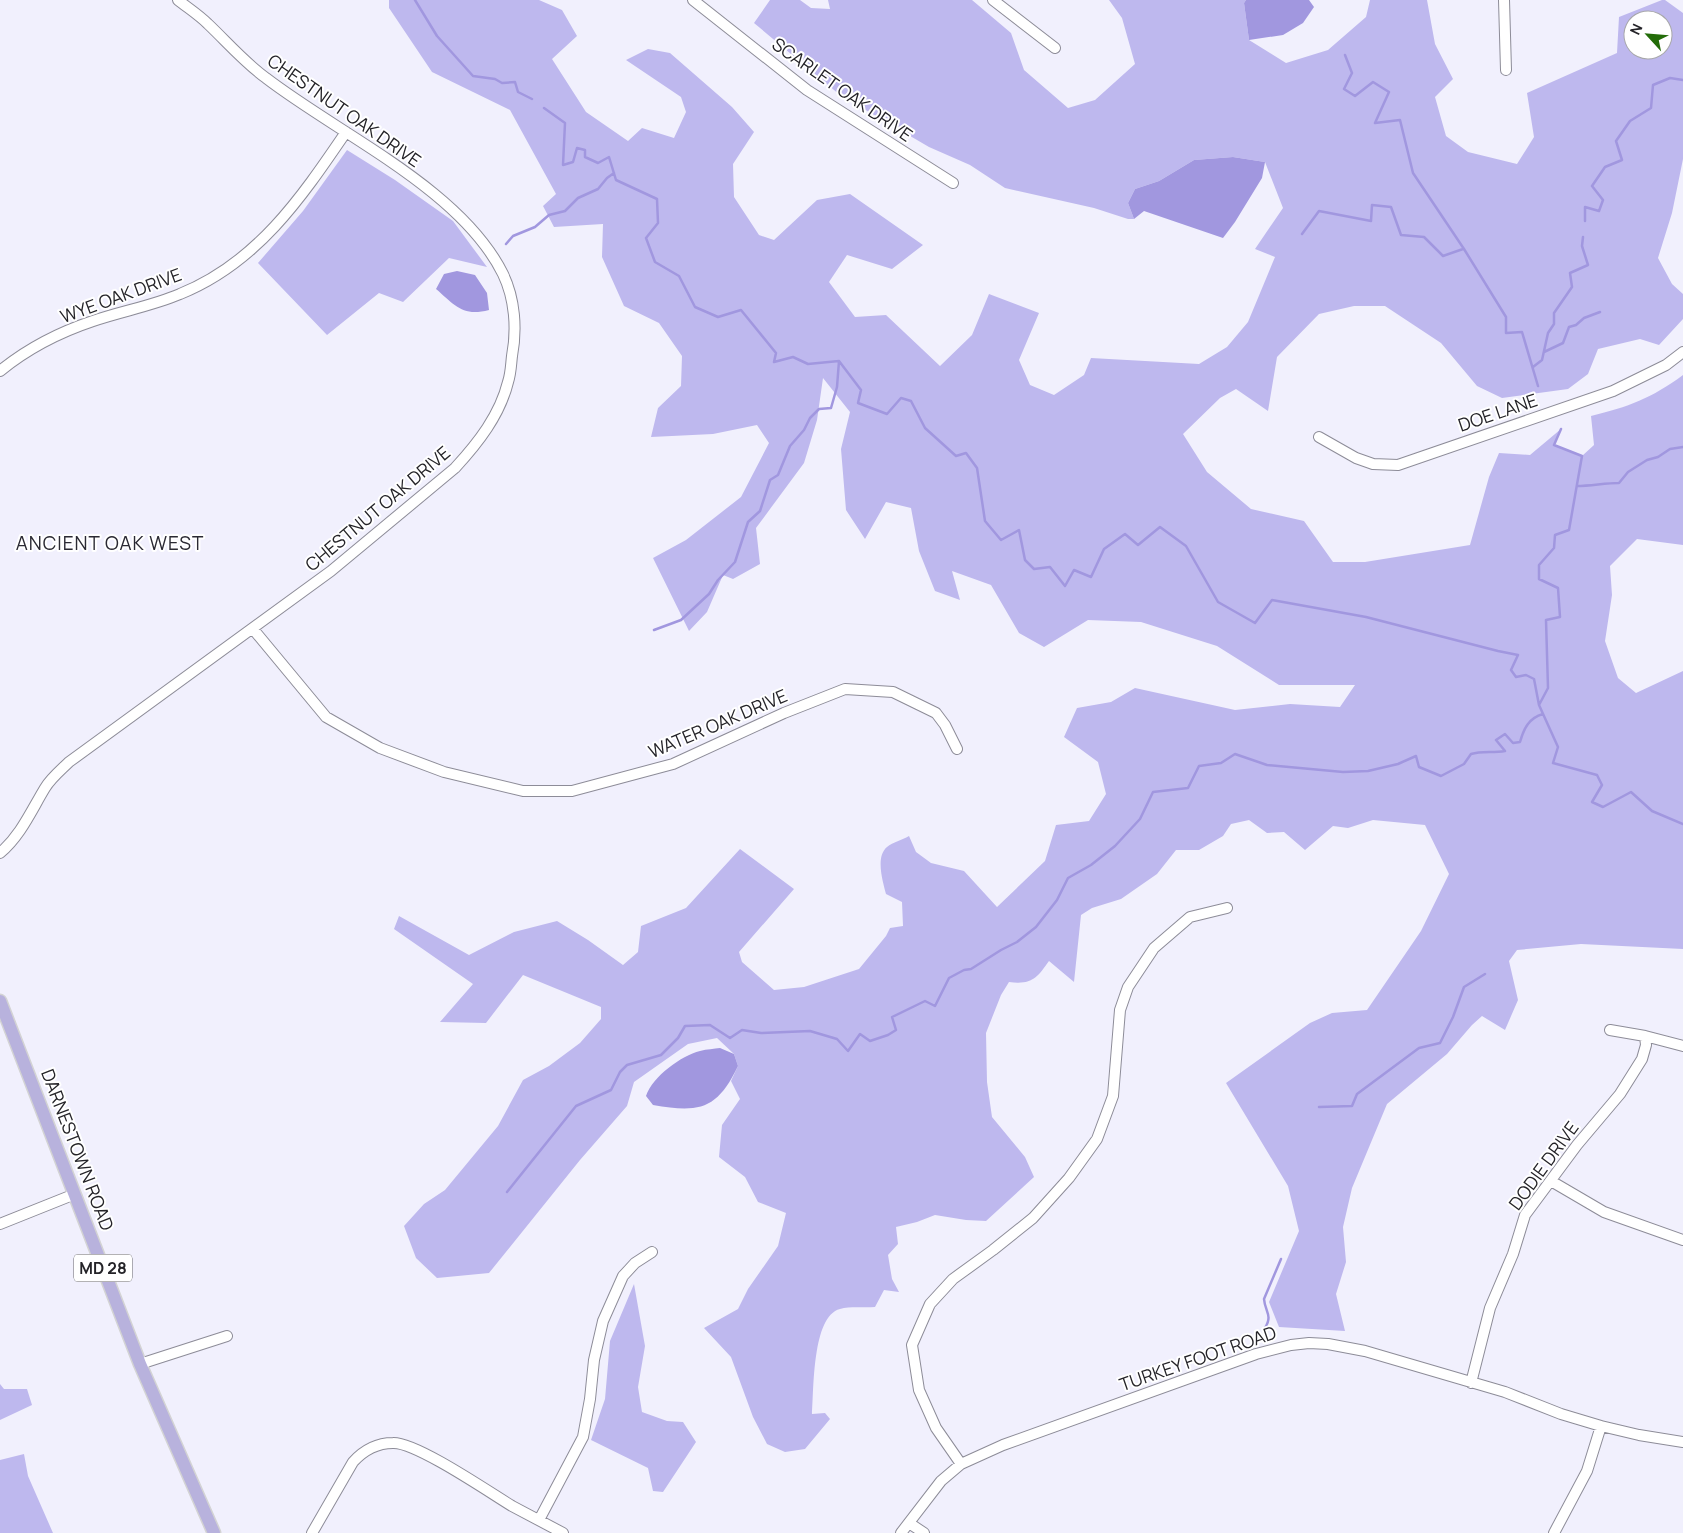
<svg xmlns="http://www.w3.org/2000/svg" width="1683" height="1533" viewBox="0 0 1683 1533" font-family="Manrope,sans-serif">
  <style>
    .green { fill: #beb8ee; fill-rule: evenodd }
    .water { fill: #a197df }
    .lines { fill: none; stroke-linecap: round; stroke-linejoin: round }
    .stream { stroke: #a197df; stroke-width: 2.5 }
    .minor-casing { stroke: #8d8c98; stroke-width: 12 }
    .major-casing { stroke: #d3d3d4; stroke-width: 15 }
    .minor { stroke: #fff; stroke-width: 10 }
    .major { stroke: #b8b2dd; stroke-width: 12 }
    .labels { text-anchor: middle; stroke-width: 4; stroke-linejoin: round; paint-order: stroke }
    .shield { fill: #fff; stroke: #666568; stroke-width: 1 }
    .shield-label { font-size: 16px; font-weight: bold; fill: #242328 }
    .street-label { font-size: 18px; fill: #242328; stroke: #fff }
    .neighbourhood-label { font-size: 19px; letter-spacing: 1px; fill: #2a2933; stroke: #fff }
  </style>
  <rect width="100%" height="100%" fill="#f1f0fd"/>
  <path class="green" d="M 389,0 L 539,0 L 562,10 L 577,36 L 552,59 L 586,112 L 628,141 L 642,128 L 674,138 L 686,112 L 681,97 L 626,60 L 648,49 L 670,53 L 732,107 L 754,132 L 733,164 L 734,197 L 759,235 L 774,240 L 817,200 L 850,194 L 923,245 L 892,269 L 847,255 L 829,282 L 855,317 L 886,315 L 940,366 L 972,335 L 989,294 L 1039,313 L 1019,360 L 1030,385 L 1054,395 L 1084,375 L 1091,358 L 1199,364 L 1227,347 L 1248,322 L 1275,257 L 1255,249 L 1283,208 L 1265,162 L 1233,157 L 1194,160 L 1159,181 L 1135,189 L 1128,203 L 1134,219 L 1128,219 L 1094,208 L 1005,188 L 970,165 L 929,147 L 840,95 L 754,23 L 770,0 L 800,0 L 811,8 L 830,9 L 828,0 L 972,0 L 1011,33 L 1024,70 L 1068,108 L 1095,100 L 1135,64 L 1122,18 L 1109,0 L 1246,0 L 1244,3 L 1249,40 L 1286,63 L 1328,50 L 1366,17 L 1370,0 L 1427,0 L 1435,44 L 1453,79 L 1435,97 L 1446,136 L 1468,152 L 1517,164 L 1534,137 L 1527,93 L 1617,53 L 1619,17 L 1662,0 L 1665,0 L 1683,13 L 1683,159 L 1672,213 L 1658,258 L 1672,284 L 1683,294 L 1683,319 L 1659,345 L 1640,339 L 1598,349 L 1588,374 L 1568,389 L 1502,398 L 1477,386 L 1441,343 L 1385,306 L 1354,306 L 1319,314 L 1277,357 L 1268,411 L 1236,389 L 1220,398 L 1183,434 L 1207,472 L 1251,509 L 1304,521 L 1333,562 L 1365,562 L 1470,545 L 1489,477 L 1499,453 L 1530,455 L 1561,429 L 1554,445 L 1582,456 L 1594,445 L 1591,416 C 1628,407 1652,398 1683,375 L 1683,545 L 1637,539 L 1610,566 L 1612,595 L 1605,641 L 1618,678 L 1636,693 L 1683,671 L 1683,949 L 1581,944 L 1517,950 L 1509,961 L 1518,1000 L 1505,1030 L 1482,1016 L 1472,1025 L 1447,1054 L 1387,1104 L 1352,1188 L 1343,1227 L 1346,1262 L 1336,1294 L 1345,1331 L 1279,1327 L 1269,1302 L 1299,1231 L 1288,1186 L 1226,1083 L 1310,1023 L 1332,1013 L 1367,1010 L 1421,931 L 1449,874 L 1425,825 L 1373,820 L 1348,828 L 1333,826 L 1305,850 L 1284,832 L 1267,833 L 1249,820 L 1231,824 L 1223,836 L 1199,850 L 1176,850 L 1157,874 L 1121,899 L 1092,908 L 1081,915 L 1074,982 L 1049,961 C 1037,978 1032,985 1009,982 L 1001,995 L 986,1033 L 987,1082 L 992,1117 L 1025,1157 L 1034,1177 L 986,1221 L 966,1220 L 935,1215 L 917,1222 L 896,1227 L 898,1244 L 888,1255 L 892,1279 L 899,1292 L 884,1290 L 875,1307 C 864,1308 850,1306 840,1309 C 812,1316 814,1390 812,1414 L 825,1413 L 830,1419 L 805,1449 L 785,1452 L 767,1444 L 753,1417 L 731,1357 L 704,1328 L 738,1309 L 748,1289 L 778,1246 L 786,1213 L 758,1202 L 745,1177 L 719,1157 L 722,1125 L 740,1099 L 731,1081 L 738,1066 L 734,1054 L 717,1038 L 688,1044 L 634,1082 L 627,1106 L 580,1160 L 489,1273 L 437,1278 L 416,1258 L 404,1226 L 424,1204 L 445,1190 L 498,1126 L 523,1080 L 549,1066 L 580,1043 L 601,1019 L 601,1007 L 523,975 L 486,1023 L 440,1022 L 473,984 L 394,929 L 399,916 L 469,955 L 514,932 L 557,921 L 588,940 L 623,965 L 638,952 L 641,926 L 686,908 L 740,849 L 794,889 L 739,952 L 742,962 L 774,990 L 804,987 L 859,969 L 886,936 L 890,928 L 903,926 L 902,902 L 886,894 C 883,882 875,857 887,847 C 893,842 902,840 909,836 L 916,852 L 931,863 L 964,871 L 997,907 L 1045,861 L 1056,825 L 1089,821 L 1106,794 L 1098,762 L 1064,737 L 1077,708 L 1111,702 L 1135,688 L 1235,710 L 1290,704 L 1340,707 L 1355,685 L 1279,685 L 1217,646 L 1141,622 L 1088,620 L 1044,647 L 1019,633 L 991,585 L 952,571 L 960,600 L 935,591 L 919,551 L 911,508 L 886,502 L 865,539 L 846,510 L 841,449 L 850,412 L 823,378 L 817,420 L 804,463 L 756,528 L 760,564 L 733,579 L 723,575 L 707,612 L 689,631 L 653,558 L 686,540 L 741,497 L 769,443 L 757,425 L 713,434 L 651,437 L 658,408 L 681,386 L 682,356 L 659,323 L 624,306 L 602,257 L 603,224 L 554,227 L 543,206 L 556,194 L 510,110 L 432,72 L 389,8 ZM 1633,20 L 1663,20 L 1663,50 L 1633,50 Z
    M 347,150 L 395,180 L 453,221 L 487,267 L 449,258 L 403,302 L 379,293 L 327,335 L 258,263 L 303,211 Z
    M 634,1284 L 645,1346 L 638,1387 L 642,1412 L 667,1421 L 683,1422 L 696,1442 L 663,1492 L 653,1491 L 648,1468 L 591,1440 L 605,1399 L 610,1341 Z
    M 0,1384 L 4,1389 L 27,1389 L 32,1405 L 0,1420 Z
    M 24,1454 L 28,1476 L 53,1533 L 0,1533 L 0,1460 Z"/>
  <path class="water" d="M 1246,0 L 1309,0 L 1314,7 L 1303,23 L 1283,35 L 1249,40 L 1244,3 Z
    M 1233,157 L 1265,162 L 1262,178 L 1235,222 L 1223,238 L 1144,211 L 1134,219 L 1128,203 L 1135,189 L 1159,181 L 1194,160 Z
    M 457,271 L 475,275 L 487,293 L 489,310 C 462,317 455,305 436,289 L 444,274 Z
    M 720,1048 L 734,1054 L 738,1066 C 717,1110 699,1113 653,1105 L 646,1096 C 653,1076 681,1056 700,1051 C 707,1049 714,1049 720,1048 Z"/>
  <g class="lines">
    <path class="stream" d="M 415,0 L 437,36 L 473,76 L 495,79 L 502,83 L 515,82 L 518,92 L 532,99
      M 1345,55 L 1352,73 L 1344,89 L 1355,96 L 1373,82 L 1389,92 L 1375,123 L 1400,120 L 1413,173 L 1464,249 L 1506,317 L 1506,333 L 1522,332 L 1538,386
      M 544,108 L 565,123 L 563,165 L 573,162 L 577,148 L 585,150 L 585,157 L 598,163 L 609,157 L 616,180 L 657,199 L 658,223 L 646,238 L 655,262 L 679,276 L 695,307 L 718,317 L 741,310 L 776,353 L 774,362 L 793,357 L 808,364 L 839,361 L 861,390 L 858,403 L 887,414 L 901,398 L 911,401 L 925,428 L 956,456 L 966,453 L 977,468 L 985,521 L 1001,540 L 1019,530 L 1025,560 L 1034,569 L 1050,567 L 1065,586 L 1074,570 L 1091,577 L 1104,549 L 1125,534 L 1138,545 L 1160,527 L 1186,546 L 1218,602 L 1255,623 L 1272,600 L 1366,617 L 1498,651 L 1518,655 L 1511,670 L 1516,677 L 1526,675 L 1534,679 L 1539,705
      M 1585,221 L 1585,207 L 1599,211 L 1603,200 L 1592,186 L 1605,167 L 1622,160 L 1616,141 L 1630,121 L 1651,108 L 1653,85 L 1670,78 L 1683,80
      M 1302,234 L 1319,211 L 1371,221 L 1372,205 L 1391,207 L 1401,235 L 1424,237 L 1443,256 L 1463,249
      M 506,244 L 513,236 L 535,227 L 549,215 L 565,211 L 578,198 L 598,189 L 607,178 L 614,173
      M 1544,352 L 1563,343 L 1569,327 L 1576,325 L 1584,318 L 1600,312
      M 1533,367 L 1542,360 L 1548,333 L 1554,324 L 1554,313 L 1572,287 L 1570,273 L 1588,265 L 1582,246 L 1583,237
      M 1561,429 L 1554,445 L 1582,456 L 1569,530 L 1555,535 L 1554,548 L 1539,565 L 1539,579 L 1558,588 L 1560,617 L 1546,620 L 1548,688 L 1539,705 L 1558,747 L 1553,763 L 1597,775 L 1602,785 L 1592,802 L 1603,807 L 1631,792 L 1652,811 L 1683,824
      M 1577,486 C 1591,486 1605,483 1619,483 L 1628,472 L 1647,460 L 1658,457 L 1670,449 L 1683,447
      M 654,630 L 681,620 L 709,594 L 718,580 L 735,562 L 748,522 L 760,511 L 770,480 L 778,475 L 790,446 L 804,430 L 810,418 L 819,409 L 831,408 L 837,387 L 839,361
      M 1319,1107 L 1352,1106 L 1357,1094 L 1419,1048 L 1440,1043 L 1453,1017 L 1464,987 L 1485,974
      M 507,1192 L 576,1106 L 611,1090 L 620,1072 L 627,1065 L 661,1055 L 678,1038 L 685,1026 L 710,1025 L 730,1038 L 742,1030 L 761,1033 L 810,1031 L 837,1039 L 848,1051 L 860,1034 L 870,1041 L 888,1035 L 896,1030 L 892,1017 L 925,1001 L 935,1006 L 949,978 L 964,970 L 971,969 L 1001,950 L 1017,942 L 1036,927 L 1057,900 L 1068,878 L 1091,865 L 1115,846 L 1140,819 L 1153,792 L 1188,788 L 1199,766 L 1221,763 L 1235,754 L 1267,765 L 1343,772 L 1368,771 L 1398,764 L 1416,756 L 1419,767 L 1441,776 L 1464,764 L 1471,754 C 1482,751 1493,753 1505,751 L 1496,740 L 1505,734 L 1513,743 L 1520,742 C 1524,728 1529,718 1543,714
      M 1265,1328 C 1273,1315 1265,1312 1264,1299 L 1281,1259"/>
    <defs>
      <path id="minor" d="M 693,0 L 807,90 L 953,183
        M 993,0 L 1055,48
        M 1504,0 L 1506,70
        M 0,371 C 27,349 60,332 93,321 C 122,311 152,306 180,294 C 257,263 301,198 346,132
        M 1319,437 L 1356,458 L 1373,464 L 1398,465 L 1613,391 L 1666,365 L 1683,352
        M 253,629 L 326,717 L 380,748 L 444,772 L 523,791 L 572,791 L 673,764 L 784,713 L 845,689 L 893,692 L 936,713 L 945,725 L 957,749
        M 0,853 C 21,835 31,811 45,788 C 51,778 61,770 69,762 L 331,571 L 455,468 C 478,443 500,415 508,382 C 511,373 511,364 512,356 C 517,329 515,299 503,274 C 461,189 340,135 266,78 C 244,62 227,42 208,24 C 199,15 188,8 178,0
        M 1610,1030 L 1645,1036 L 1683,1046
        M 1551,1181 L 1604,1212 L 1683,1240
        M 0,1224 L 75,1194
        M 140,1364 L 227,1336
        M 1471,1383 L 1490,1308 L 1513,1254 L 1525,1215 L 1577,1145 L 1620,1094 L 1642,1059 L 1646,1045 L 1645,1036
        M 961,1464 L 936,1428 L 919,1390 L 912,1345 L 930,1304 L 953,1279 L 993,1250 L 1033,1218 L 1069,1178 L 1097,1139 L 1113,1096 L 1120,1010 L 1128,987 L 1154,948 L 1190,917 L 1227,908
        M 539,1520 L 583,1437 L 590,1399 L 594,1360 L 603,1321 L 623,1276 L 635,1263 L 652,1252
        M 909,1523 L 924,1533
        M 312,1533 L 353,1462 C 363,1451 376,1443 393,1443 C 416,1442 489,1492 512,1506 C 529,1515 546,1524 563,1533
        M 901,1533 L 941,1481 L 961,1464 L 1003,1445 L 1256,1354 L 1291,1345 L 1309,1343 L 1328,1344 L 1365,1351 L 1505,1392 L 1561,1414 L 1601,1426 L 1639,1435 L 1683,1442
        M 1554,1533 L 1587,1471 L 1601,1426"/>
      <path id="major" d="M 0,1001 L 140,1364 L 214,1533"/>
    </defs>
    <use href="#minor" class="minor-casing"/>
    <use href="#major" class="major-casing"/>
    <use href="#minor" class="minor"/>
    <use href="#major" class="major"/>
  </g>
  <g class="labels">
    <rect class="shield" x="74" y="1254.5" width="58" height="27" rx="4"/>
    <g class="shield-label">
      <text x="103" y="1274">MD 28</text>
    </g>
    <g class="street-label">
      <text transform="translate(842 90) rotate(35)" y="6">SCARLET OAK DRIVE</text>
      <text transform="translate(344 111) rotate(35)" y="6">CHESTNUT OAK DRIVE</text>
      <text transform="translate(121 296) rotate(-20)" y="6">WYE OAK DRIVE</text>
      <text transform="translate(1498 413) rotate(-19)" y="6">DOE LANE</text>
      <text transform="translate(378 509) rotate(-40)" y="6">CHESTNUT OAK DRIVE</text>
      <text transform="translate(718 724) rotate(-23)" y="6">WATER OAK DRIVE</text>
      <text transform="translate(77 1150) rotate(69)" y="6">DARNESTOWN ROAD</text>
      <text transform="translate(1544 1166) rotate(-54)" y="6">DODIE DRIVE</text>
      <text transform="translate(1198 1359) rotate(-19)" y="6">TURKEY FOOT ROAD</text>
    </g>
    <g class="neighbourhood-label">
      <text x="110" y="550">ANCIENT OAK WEST</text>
    </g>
  </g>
  <g transform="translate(1648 35) rotate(296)"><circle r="24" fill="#ffffff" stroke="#a7a7a9"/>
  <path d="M0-4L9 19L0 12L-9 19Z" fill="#236c09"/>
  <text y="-8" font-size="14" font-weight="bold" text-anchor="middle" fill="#242328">N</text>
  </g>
</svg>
